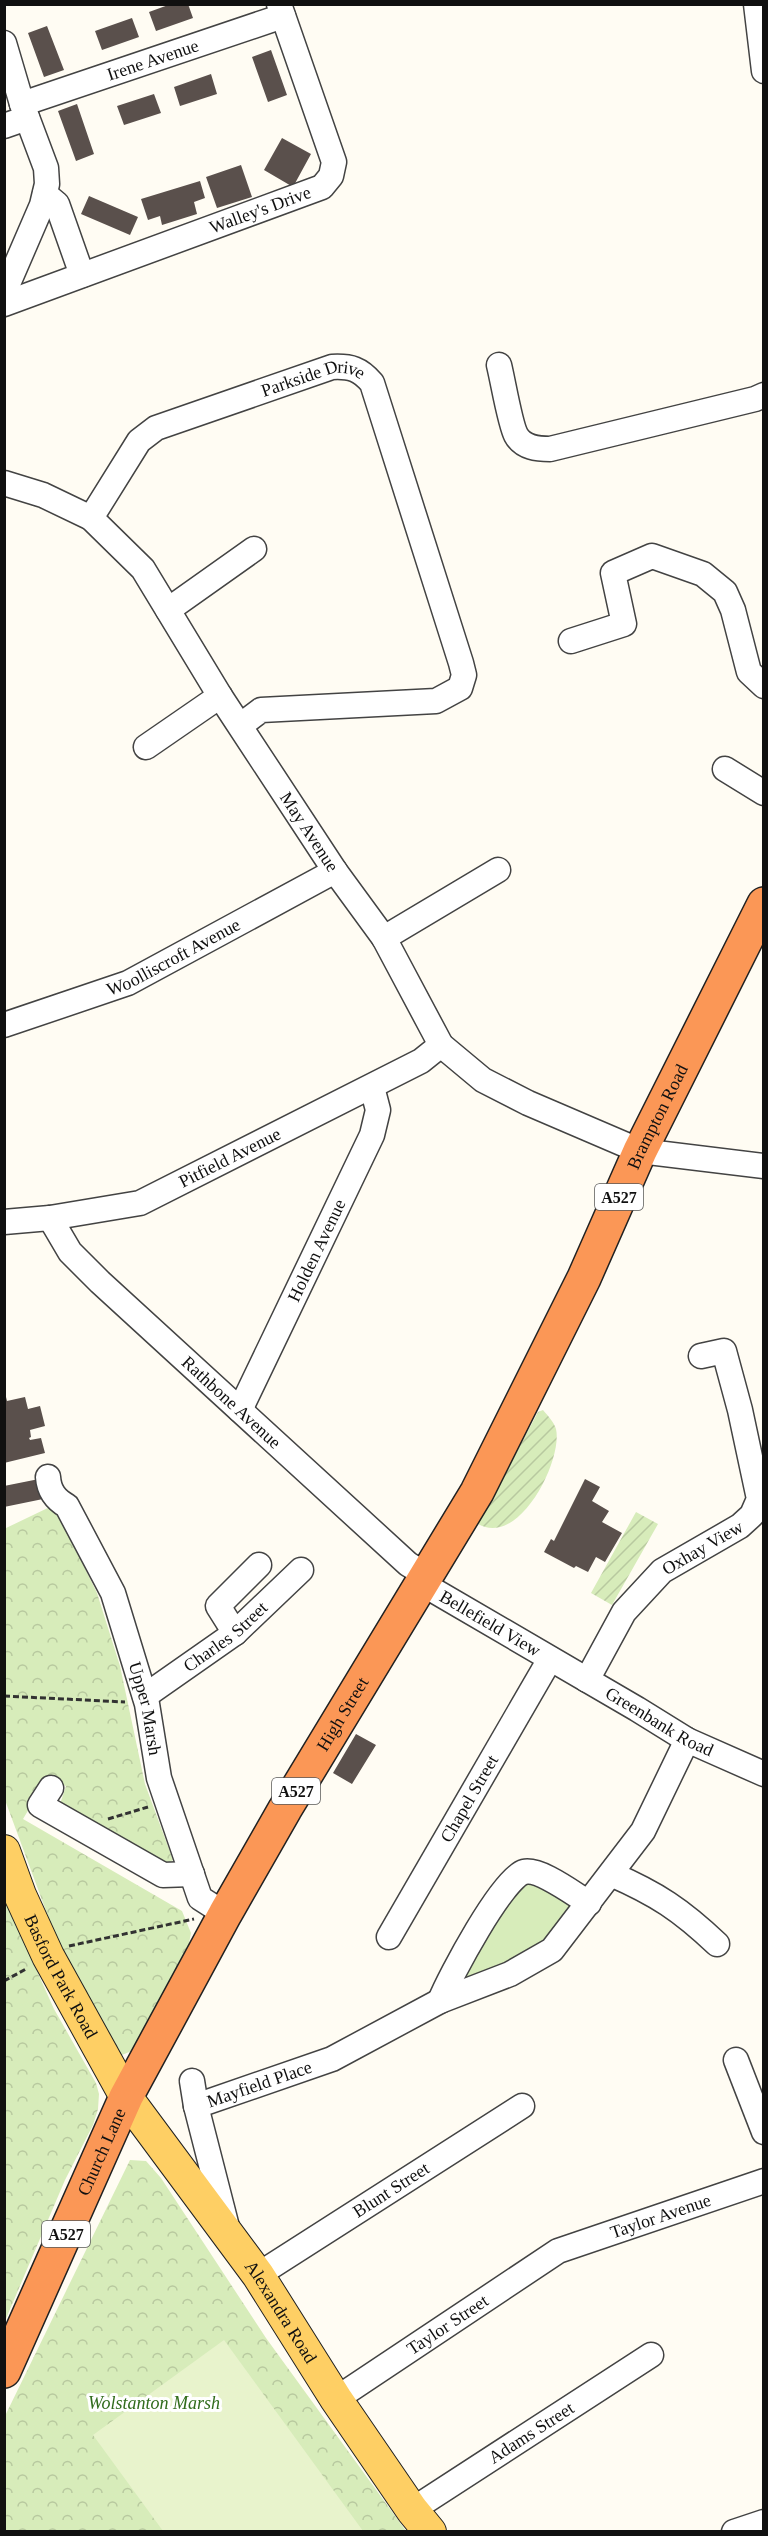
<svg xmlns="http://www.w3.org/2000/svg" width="768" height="2536" viewBox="0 0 768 2536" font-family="Georgia,serif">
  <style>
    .grass { fill: #d7ecba }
    .park { fill: url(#park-crowns) }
    .garden { fill: url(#garden-furrows) }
    .pitch { fill: #e8f3cc }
    .building { fill: #5a504c }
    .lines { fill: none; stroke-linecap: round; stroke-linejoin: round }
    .minor-casing { stroke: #434343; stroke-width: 27 }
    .major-casing { stroke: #212121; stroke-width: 34 }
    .highway-casing { stroke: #212121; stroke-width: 36 }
    .path { stroke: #323232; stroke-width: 3; stroke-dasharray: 6 3; stroke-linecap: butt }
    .minor { stroke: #fff; stroke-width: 24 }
    .major { stroke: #fecf64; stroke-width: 32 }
    .highway { stroke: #fb9756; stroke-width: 33 }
    .labels { text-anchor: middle; stroke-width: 6; stroke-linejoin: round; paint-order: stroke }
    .shield { fill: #fff; stroke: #585858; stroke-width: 1.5 }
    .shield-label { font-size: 16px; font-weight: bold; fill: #101010 }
    .street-label { font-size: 18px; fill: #101010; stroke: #fff }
    .park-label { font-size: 18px; font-style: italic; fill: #316c1c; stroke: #fff }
  </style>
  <defs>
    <pattern id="park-crowns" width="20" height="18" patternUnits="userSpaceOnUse" patternTransform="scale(1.5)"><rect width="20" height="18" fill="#d7ecba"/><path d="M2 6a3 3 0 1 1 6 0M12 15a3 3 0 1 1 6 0" fill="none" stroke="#b8c99f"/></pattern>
    <pattern id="garden-furrows" width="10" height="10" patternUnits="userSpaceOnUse" patternTransform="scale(1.5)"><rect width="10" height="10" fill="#d7ecba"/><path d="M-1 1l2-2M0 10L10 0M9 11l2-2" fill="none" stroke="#b8c99f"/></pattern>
  </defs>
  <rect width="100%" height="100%" fill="#fffcf3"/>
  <path class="grass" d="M 523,1872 L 589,1903 L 552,1950 L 440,2001 Z"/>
  <path class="park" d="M 54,1505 L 97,1593 L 120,1666 L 145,1784 L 173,1860 L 167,1864 L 60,1804 L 66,1786 L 47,1779 L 23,1819 L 182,1911 L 191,1933 L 187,1953 L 134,2050 L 122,2055 L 113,2049 L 59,1946 L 5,1800 L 4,1529 Z
    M 5,1900 L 54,2009 L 96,2083 L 99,2094 L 98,2109 L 93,2125 L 65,2180 L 5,2321 Z
    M 130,2160 L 146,2161 L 161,2178 L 266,2338 L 406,2531 L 5,2531 L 4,2418 Z"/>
  <path class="garden" d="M 543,1410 C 547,1415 554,1422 556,1429 C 563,1460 519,1548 478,1524 L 538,1412 Z
    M 636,1512 L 658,1524 L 612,1605 L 591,1593 Z"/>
  <path class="pitch" d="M 224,2340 L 363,2531 L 163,2531 L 93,2435 Z"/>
  <path class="building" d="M 171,4 L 188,4 L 193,18 L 156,31 L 149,12 Z
    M 132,18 L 139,37 L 102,50 L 95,31 Z
    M 47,26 L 64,70 L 44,77 L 28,33 Z
    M 271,50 L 287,95 L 268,102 L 252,57 Z
    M 211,74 L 217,94 L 180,106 L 174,87 Z
    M 154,94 L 161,113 L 124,125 L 117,106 Z
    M 77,104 L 94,154 L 76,161 L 58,111 Z
    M 282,138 L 311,154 L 293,187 L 264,170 Z
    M 241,165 L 252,197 L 217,208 L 206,177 Z
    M 200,181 L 205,198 L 194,202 L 197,214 L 162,225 L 160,216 L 148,220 L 141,199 Z
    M 89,196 L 138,217 L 130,235 L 81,214 Z
    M 6,1397 L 7,1401 L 25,1397 L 28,1409 L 40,1406 L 45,1426 L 30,1430 L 31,1437 L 29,1438 L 30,1440 L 41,1438 L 45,1453 L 4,1463 L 4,1398 Z
    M 39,1479 L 43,1499 L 4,1507 L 4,1486 Z
    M 585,1479 L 600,1487 L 592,1501 L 609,1511 L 602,1522 L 622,1533 L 605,1562 L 596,1557 L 588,1572 L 576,1566 L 574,1568 L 544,1552 L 551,1539 L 554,1541 Z
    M 356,1734 L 376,1745 L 352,1784 L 333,1773 Z"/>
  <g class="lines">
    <defs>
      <g id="minor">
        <path d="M 756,4 L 764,71"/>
        <path d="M 4,43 L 22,104 L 46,168 L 47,184 L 42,205 L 4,293"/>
        <path id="s1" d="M 22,104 L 283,16"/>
        <path d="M 4,126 L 27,118"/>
        <path d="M 45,194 L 57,204 L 82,275"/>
        <path id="s2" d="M 4,304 L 322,187 L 331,176 L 334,162 L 279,4"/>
        <path d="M 499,365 C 503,381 510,424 516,435 C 523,448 538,449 550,449 L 755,399 L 764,395"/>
        <path id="s3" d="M 4,483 L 43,495 L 91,518 L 143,569 L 220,696 L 335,871 L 384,938 L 441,1045 L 483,1080 L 528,1103 L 640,1151 L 764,1166"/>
        <path id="s4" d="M 91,518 L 139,441 L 156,428 L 332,367 C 351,366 360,369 372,383 L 461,663 L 464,675 L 460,688 L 436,701 L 261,710 L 241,725"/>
        <path d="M 168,610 L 254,549"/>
        <path d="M 571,641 L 624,624 L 613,573 L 652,556 L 703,574 L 725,592 L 733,610 L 749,672 L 764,686"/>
        <path d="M 146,747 L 220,696"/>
        <path d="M 725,769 L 764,793"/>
        <path d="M 384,938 L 498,870"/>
        <path id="s5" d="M 4,1025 L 128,983 L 335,871"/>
        <path id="s6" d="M 50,1218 L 70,1252 L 100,1282 L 408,1564 L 426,1575"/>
        <path id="s7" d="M 4,1222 L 50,1218 L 140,1203 L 421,1061 L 441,1045"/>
        <path id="s8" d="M 240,1410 L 372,1135 L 378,1110 L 372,1087"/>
        <path id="s9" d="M 48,1477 C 49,1491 55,1499 67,1506 L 113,1593 L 147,1704 L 159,1778 L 200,1898 L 225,1914"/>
        <path id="s10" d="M 421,1583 L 637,1709 L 687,1740 L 764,1774"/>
        <path d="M 235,1633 L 218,1606 L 259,1565"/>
        <path id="s11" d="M 587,1680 L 624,1612 L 662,1571 L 740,1526 L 752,1515 L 759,1499 L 740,1410 L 724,1351 L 701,1356"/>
        <path id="s12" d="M 145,1696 L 235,1633 L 301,1570"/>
        <path d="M 51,1788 L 40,1805 L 163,1875 L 192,1874"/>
        <path d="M 611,1874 C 657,1894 681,1910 717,1944"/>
        <path id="s13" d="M 389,1937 L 550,1659"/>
        <path d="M 440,2001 C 449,1978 503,1877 524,1872 C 540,1868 575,1895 589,1903"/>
        <path d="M 736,2060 L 764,2132"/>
        <path d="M 192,2081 L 196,2106"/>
        <path id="s14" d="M 227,2227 L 196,2106 L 332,2059 L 440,2001 L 510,1974 L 552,1950 L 643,1831 L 687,1740"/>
        <path id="s15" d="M 258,2275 L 522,2106"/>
        <path id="s16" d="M 336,2399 L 558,2251 L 764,2181"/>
        <path id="s17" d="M 412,2510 L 651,2355"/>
        <path d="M 734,2532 L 764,2522"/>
      </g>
      <g id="major">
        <path id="s18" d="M 4,1851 L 20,1895 L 48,1956 L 126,2097 L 258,2275 L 336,2399 L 412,2510 L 430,2532"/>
      </g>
      <g id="highway">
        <path id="s19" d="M 4,2371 L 126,2097 L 225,1914 L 285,1809 L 477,1492 L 584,1278 L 640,1151 L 764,904"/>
      </g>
    </defs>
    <use href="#minor" class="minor-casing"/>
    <use href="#major" class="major-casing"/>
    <use href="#highway" class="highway-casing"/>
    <path class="path" d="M 4,1696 L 125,1702
      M 108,1819 L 148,1807
      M 69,1946 L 194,1919
      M 4,1981 L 26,1969"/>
    <use href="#minor" class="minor"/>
    <use href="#major" class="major"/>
    <use href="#highway" class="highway"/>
  </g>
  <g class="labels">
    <g class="shield">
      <rect x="595" y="1184" width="48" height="26" rx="4.5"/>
      <rect x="272" y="1778" width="48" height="26" rx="4.5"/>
      <rect x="42" y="2221" width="48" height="26" rx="4.5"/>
    </g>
    <g class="shield-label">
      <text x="619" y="1203">A527</text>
      <text x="296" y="1797">A527</text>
      <text x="66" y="2240">A527</text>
    </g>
    <g class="street-label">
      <text dy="6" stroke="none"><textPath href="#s1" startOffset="138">Irene Avenue</textPath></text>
      <text dy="6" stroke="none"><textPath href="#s2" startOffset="273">Walley's Drive</textPath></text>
      <text dy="6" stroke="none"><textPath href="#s4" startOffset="278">Parkside Drive</textPath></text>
      <text dy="6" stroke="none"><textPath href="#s3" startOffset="478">May Avenue</textPath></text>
      <text dy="6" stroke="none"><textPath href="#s5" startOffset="183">Woolliscroft Avenue</textPath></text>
      <text dy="6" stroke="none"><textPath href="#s19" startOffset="1416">Brampton Road</textPath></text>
      <text dy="6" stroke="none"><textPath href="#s7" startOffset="238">Pitfield Avenue</textPath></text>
      <text dy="6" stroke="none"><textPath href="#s8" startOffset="177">Holden Avenue</textPath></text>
      <text dy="6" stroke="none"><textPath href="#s6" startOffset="260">Rathbone Avenue</textPath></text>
      <text dy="6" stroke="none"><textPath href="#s11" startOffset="180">Oxhay View</textPath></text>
      <text dy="6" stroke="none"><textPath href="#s10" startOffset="80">Bellefield View</textPath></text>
      <text dy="6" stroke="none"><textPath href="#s12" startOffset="100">Charles Street</textPath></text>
      <text dy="6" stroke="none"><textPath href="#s9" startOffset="255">Upper Marsh</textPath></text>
      <text dy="6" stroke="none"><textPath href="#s19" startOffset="740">High Street</textPath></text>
      <text dy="6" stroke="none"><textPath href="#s10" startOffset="276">Greenbank Road</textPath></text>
      <text dy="6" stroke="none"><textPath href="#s13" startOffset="160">Chapel Street</textPath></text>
      <text dy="6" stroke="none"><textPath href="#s18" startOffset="138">Basford Park Road</textPath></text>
      <text dy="6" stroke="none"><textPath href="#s14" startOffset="192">Mayfield Place</textPath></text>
      <text dy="6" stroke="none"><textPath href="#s19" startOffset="240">Church Lane</textPath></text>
      <text dy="6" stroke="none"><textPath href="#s15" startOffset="158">Blunt Street</textPath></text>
      <text dy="6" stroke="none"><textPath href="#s16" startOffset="375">Taylor Avenue</textPath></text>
      <text dy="6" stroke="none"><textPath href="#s18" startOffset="540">Alexandra Road</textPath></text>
      <text dy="6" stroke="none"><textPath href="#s16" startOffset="134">Taylor Street</textPath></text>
      <text dy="6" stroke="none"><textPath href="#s17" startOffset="142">Adams Street</textPath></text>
    </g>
    <g class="park-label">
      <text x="154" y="2409">Wolstanton Marsh</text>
    </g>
  </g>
  <rect width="768" height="2536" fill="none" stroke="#101010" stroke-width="12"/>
</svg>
